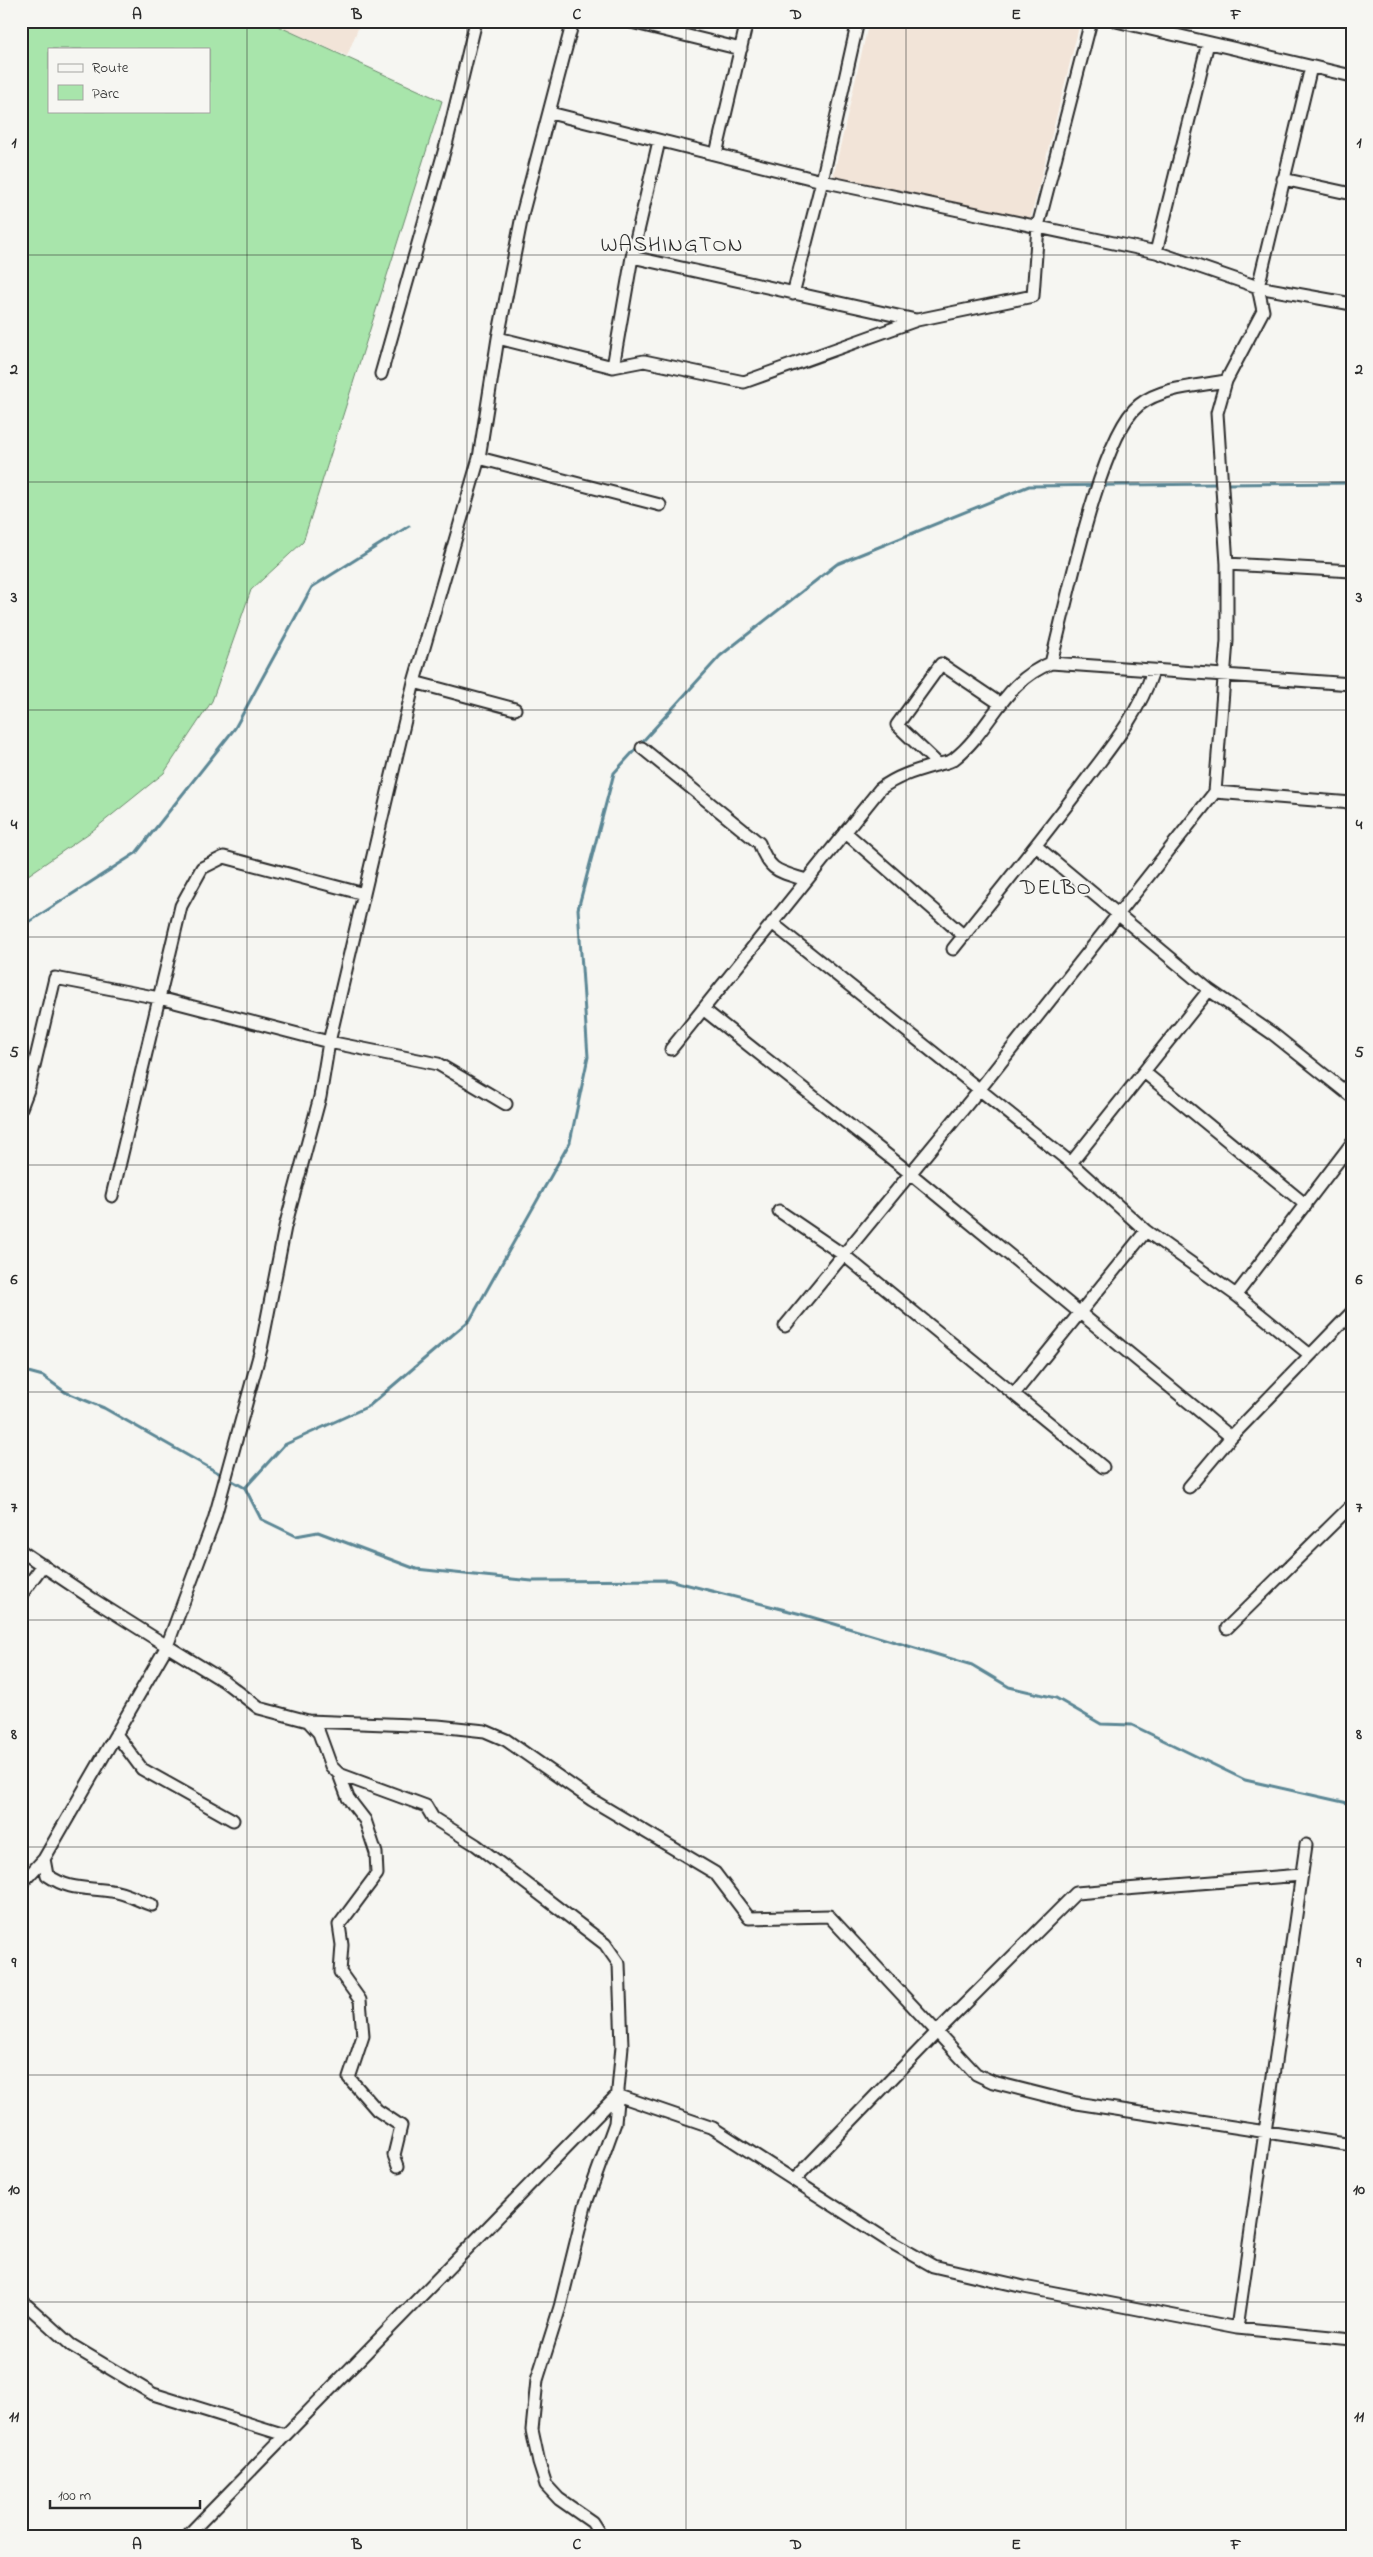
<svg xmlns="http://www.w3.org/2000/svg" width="1373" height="2557" viewBox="0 0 1373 2557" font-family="'Indie Flower',sans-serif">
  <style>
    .built { fill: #f2e4d8 }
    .green { fill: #a8e5ab; stroke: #6a886b; fill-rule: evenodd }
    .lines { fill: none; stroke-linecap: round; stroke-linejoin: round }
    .stream { stroke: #5b8795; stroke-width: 3 }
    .street-casing { stroke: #2b2b2b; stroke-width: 15 }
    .street { stroke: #f6f6f2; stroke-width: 11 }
    .grid { fill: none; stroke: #2b2b2b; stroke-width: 1; stroke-opacity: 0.55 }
    .labels { text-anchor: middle; stroke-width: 4; stroke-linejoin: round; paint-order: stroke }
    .quarter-label { font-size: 22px; letter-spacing: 1px; fill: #2b2b2b; stroke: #f6f6f2 }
    .neatline { fill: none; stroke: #2b2b2b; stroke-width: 2 }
    .grid-label { font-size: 16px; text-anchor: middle; font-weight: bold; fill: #2b2b2b }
  </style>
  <rect width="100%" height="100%" fill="#f6f6f2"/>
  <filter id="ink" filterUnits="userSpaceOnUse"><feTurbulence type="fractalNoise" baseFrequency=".02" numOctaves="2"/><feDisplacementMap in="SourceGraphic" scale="10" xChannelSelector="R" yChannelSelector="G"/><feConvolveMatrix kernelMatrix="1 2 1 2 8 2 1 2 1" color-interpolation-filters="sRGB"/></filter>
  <g filter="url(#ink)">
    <path class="built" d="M 267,21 L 361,21 L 347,56 Z
      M 869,21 L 1070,21 L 1080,23 L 1030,221 L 833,178 Z"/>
    <path class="green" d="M 21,21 L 267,21 L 442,101 L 303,542 L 251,590 L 212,701 L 164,773 L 92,831 L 21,880 ZM 49,49 L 209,49 L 209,111 L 49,111 Z"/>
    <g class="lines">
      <path class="stream" d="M 1225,484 L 1352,483
        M 21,927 L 136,853 L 235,728 L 312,587 L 409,526
        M 21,1370 L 43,1376 L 65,1392 L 104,1408 L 245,1488 L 261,1519 L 296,1536 L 318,1532 L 416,1569 L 532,1581 L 669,1580 L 801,1614 L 972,1665 L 1009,1687 L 1056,1698 L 1101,1724 L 1132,1725 L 1245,1780 L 1352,1804
        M 245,1488 L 284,1445 L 369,1406 L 470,1320 L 570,1142 L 588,1057 L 578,909 L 614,773 L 720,656 L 837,564 L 1029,486 L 1219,484"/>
      <defs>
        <path id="street" d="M 573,21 L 523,211 L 498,338 L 479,458 L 414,682 L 329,1042 L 320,1097 L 285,1227 L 261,1349 L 214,1520 L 167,1646 L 224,1681 L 259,1708 L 308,1721 L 319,1733 L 331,1766 L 339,1774 L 426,1806 L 433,1818 L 476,1845 L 605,1944 L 619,1964 L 622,2046 L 615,2123 L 585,2206 L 560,2307 L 537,2380 L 532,2430 L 539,2463 L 546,2485 L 559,2499 L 592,2522 L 601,2536
          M 627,21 L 741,49
          M 1116,21 L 1352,76
          M 550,113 L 822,181 L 1156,252 L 1258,287 L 1352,304
          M 716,154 L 747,21
          M 1283,179 L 1352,194
          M 1156,252 L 1208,43
          M 632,257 L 916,320
          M 793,294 L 822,181 L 858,21
          M 498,338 L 613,367 L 644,361 L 744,382 L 917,320 L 1033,296 L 1038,226 L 1091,21
          M 613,367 L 632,257 L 659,141
          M 381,374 L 446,145 L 476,21
          M 479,458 L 660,505
          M 1227,564 L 1352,571
          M 1051,663 C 1065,610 1100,435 1139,405 C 1162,387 1198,386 1226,381
          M 414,682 L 515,709
          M 642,748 L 759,843 C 770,872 778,871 806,880
          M 938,764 L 897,725 L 941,664 L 999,703
          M 1215,792 L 1352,803
          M 845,832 L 964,936
          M 1036,846 L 1209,990 L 1273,1034 L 1352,1097
          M 772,923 L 1071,1163 L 1146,1231 L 1236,1295 L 1309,1354
          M 953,949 C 997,894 1041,840 1083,784 C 1110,748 1139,714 1153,671
          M 703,1009 L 911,1174 L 1231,1437
          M 671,1049 L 880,789 C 897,776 915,771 936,765 C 942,763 949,763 954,759 C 992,729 1002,682 1051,663 L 1352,684
          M 1144,1072 L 1306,1205
          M 21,1108 L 29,1087 L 55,978 L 159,998 L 329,1042 L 438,1064 L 506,1104
          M 1071,1163 L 1209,990
          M 112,1196 L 181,906 L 202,868 L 224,857 L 364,894
          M 779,1211 L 845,1256 L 1103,1467
          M 1236,1295 L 1352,1143
          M 785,1326 L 979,1090 L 1215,792 L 1227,641 L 1227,564 L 1217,413 L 1226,381 L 1263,311 L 1258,287 L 1311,67
          M 1014,1394 L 1146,1231
          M 1189,1487 L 1231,1437 L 1352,1312
          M 21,1551 L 94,1600 L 167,1646 L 44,1859 L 21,1884
          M 21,1595 L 43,1565
          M 1227,1628 L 1352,1505
          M 308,1721 L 438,1726 L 485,1731 L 506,1740 L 592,1800 L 715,1873 L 749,1918 L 829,1916 L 976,2074 L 993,2082 L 1076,2103 L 1352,2145
          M 116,1734 L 142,1769 L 233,1820
          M 339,1774 L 348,1798 L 365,1820 L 376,1853 L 377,1874 L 339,1925 L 342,1945 L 340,1972 L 360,2000 L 363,2036 L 349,2078 L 377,2110 L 401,2126 L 394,2155 L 398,2166
          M 44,1859 L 47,1875 C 70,1891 86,1887 111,1891 C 125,1892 139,1901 152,1905
          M 794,2180 L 937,2032 L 1076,1893 L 1301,1875
          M 21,2300 L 71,2345 L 153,2394 L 285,2435
          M 1237,2328 L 1306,1845
          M 187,2536 L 617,2095 L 713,2128 L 887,2240 L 933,2266 L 1024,2287 L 1237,2328 L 1352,2339"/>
      </defs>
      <use href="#street" class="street-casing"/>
      <use href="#street" class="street"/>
    </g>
  </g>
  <path class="grid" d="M 247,21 L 247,2536M 467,21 L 467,2536M 686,21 L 686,2536M 906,21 L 906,2536M 1126,21 L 1126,2536M 21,255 L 1352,255M 21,482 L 1352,482M 21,710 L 1352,710M 21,937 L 1352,937M 21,1165 L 1352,1165M 21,1392 L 1352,1392M 21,1620 L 1352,1620M 21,1847 L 1352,1847M 21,2075 L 1352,2075M 21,2302 L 1352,2302"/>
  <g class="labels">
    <g class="quarter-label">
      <text x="672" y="251">WASHINGTON</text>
      <text x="1056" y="894">DELBO</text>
    </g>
  </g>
  <rect width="1373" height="2557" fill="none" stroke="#f6f6f2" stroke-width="55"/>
  <rect x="48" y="48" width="162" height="65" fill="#f6f6f2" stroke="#a5a5a2"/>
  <rect x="58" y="64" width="25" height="8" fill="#f6f6f2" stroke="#a5a5a2"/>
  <text x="92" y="72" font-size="15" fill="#2b2b2b">Route</text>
  <rect x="58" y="85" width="25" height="15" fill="#a8e5ab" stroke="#a5a5a2"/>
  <text x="92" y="98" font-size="15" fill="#2b2b2b">Parc</text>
  <path d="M50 2500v8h150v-8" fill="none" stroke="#2b2b2b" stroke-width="2.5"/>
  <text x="58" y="2500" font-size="15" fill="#2b2b2b" stroke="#f6f6f2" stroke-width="4" paint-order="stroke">100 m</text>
  <rect x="28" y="28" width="1318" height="2502" class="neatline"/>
  <g class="grid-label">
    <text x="137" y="19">A</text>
    <text x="357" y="19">B</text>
    <text x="577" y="19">C</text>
    <text x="796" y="19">D</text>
    <text x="1016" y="19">E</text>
    <text x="1236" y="19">F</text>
    <text x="14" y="147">1</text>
    <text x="1359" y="147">1</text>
    <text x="14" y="374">2</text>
    <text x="1359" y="374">2</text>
    <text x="14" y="602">3</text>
    <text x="1359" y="602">3</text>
    <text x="14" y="829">4</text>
    <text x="1359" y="829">4</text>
    <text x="14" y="1057">5</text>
    <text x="1359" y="1057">5</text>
    <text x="14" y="1284">6</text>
    <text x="1359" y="1284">6</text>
    <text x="14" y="1512">7</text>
    <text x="1359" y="1512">7</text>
    <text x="14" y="1739">8</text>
    <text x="1359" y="1739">8</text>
    <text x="14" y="1967">9</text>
    <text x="1359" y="1967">9</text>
    <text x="14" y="2194">10</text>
    <text x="1359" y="2194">10</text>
    <text x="14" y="2421">11</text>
    <text x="1359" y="2421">11</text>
    <text x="137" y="2549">A</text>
    <text x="357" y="2549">B</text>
    <text x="577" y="2549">C</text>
    <text x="796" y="2549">D</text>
    <text x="1016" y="2549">E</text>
    <text x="1236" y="2549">F</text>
  </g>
</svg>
